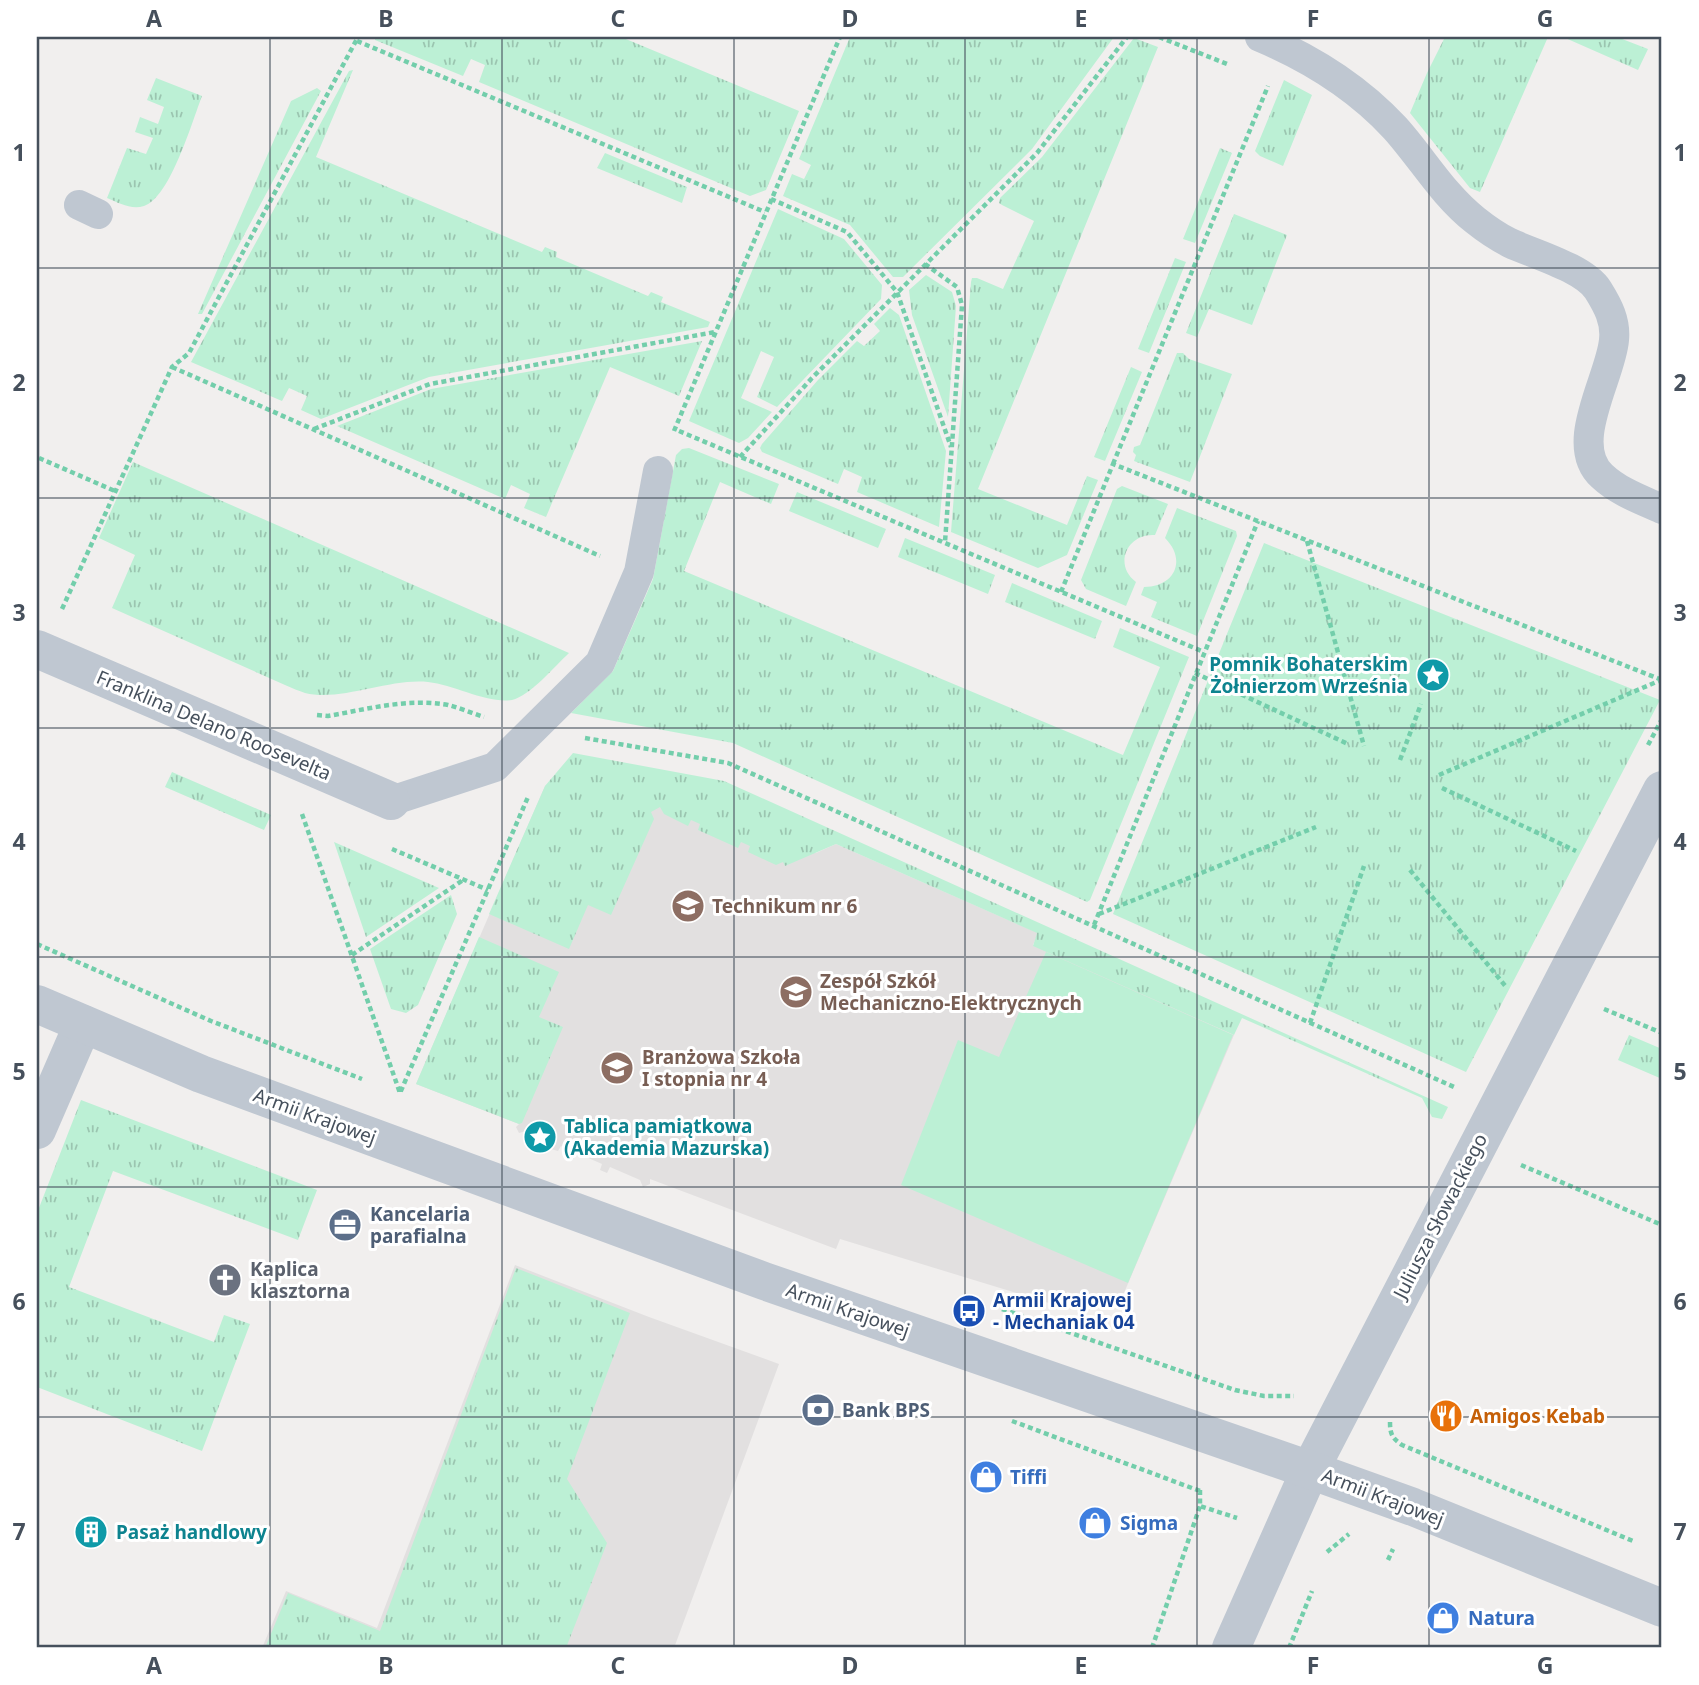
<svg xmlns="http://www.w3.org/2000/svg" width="1699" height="1685" viewBox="0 0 1699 1685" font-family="'Noto Sans',sans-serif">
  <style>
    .education { fill: #e2e0e0 }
    .grass { fill: url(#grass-tufts) }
    .pitch { fill: #bcf0d5 }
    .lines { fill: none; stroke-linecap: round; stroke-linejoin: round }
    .path { stroke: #73ceab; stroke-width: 4.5; stroke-dasharray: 5 3.5; stroke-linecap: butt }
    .service { stroke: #bfc7d1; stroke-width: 30 }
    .minor { stroke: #bfc7d1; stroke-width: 38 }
    .tertiary { stroke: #bfc7d1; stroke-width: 38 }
    .grid { fill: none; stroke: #46505c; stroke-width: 2; stroke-opacity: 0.55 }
    .labels { text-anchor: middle; stroke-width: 6; stroke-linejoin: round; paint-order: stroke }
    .culture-label { font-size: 19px; font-weight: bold; fill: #0d838f; stroke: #fff; text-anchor: start }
    .street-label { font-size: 19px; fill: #46505c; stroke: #fff }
    .education-label { font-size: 19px; font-weight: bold; fill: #785e54; stroke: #fff; text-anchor: start }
    .service-label { font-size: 19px; font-weight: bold; fill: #4e5e75; stroke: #fff; text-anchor: start }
    .worship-label { font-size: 19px; font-weight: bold; fill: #5b616d; stroke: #fff; text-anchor: start }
    .transit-label { font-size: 19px; font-weight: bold; fill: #164399; stroke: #fff; text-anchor: start }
    .food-label { font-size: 19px; font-weight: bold; fill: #c56008; stroke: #fff; text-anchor: start }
    .shop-label { font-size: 19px; font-weight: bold; fill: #366cbe; stroke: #fff; text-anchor: start }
    .neatline { fill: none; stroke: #46505c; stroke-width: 2.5 }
    .grid-label { font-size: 23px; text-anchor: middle; font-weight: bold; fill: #46505c }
  </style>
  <defs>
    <pattern id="grass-tufts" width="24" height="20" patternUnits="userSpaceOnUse" patternTransform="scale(1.75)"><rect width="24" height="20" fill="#bcf0d5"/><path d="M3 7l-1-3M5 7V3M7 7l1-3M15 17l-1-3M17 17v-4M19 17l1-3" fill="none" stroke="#9bc5b0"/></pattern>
  </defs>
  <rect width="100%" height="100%" fill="#f1efee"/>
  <path class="education" d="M 588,760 L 816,853 L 836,844 L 1038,933 L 1033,945 L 1234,1035 L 1118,1307 L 1067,1292 L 1062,1307 L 840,1239 L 836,1249 L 650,1179 L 650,1184 L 643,1187 L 640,1180 L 610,1167 L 607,1173 L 600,1170 L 602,1164 L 561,1146 L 558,1151 L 551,1149 L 553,1142 L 526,1131 L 519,1133 L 516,1127 L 519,1124 L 416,1084 L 545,786 Z
    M 515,1265 L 649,1317 L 779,1364 L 674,1648 L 262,1648 L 286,1591 L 377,1628 Z"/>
  <path class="grass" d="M 375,37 L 621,37 L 799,111 L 766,190 L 750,196 L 479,82 L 485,65 L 471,59 L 463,76 L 375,40 Z
    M 850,37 L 1114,37 L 1032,149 L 903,277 L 893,277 L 850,225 L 783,196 L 792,174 L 804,179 L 811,165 L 799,159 Z
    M 1445,37 L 1548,37 L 1480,192 L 1470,188 L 1410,113 L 1427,73 Z
    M 1563,37 L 1617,37 L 1648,49 L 1638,70 Z
    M 1134,38 L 1158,47 L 978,489 L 1067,525 L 1087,476 L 1098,480 L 1067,555 L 1038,568 L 951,532 L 971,282 L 972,278 L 977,278 L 1003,289 L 1034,221 L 1002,205 L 999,203 L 1000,198 L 1042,157 Z
    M 353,70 L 316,157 L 542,252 L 545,247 L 557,252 L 556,257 L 648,296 L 651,292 L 663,297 L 661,302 L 710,322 L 708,327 L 429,377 L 321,419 L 301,410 L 307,396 L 289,388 L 282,401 L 191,362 L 349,71 Z
    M 156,78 L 202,96 C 192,122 170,198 144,206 C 131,210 119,203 107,198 L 127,148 L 146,154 L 153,138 L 135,132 L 140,117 L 158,124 L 164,107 L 147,100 Z
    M 1284,80 L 1312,95 L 1283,166 L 1260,156 L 1255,151 Z
    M 317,88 L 321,91 L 202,314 L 198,314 L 291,101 Z
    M 1220,148 L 1232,153 L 1195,243 L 1183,239 Z
    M 605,153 L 687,187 L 682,203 L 597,168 Z
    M 778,209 L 844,239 L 882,285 L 881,299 L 777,407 L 757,397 L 774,357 L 761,351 L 741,398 L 772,412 L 748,438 L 739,443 L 689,421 Z
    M 1234,214 L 1287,235 L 1252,325 L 1209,309 L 1197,337 L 1186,333 Z
    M 1175,258 L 1186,262 L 1149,353 L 1138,349 Z
    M 926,275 L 952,292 L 956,306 L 948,417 L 912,315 L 909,290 Z
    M 890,308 L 899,315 L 946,451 L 939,527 L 857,492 L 862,477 L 844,469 L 838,484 L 762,452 L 760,448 L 762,444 L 818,380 L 857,341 L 864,346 L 880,331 L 874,324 Z
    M 702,341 L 679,396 L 610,367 L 546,517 L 524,508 L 530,494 L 511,485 L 505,499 L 337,426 L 431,389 Z
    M 1177,353 L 1183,353 L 1189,359 L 1232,374 L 1190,482 L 1134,461 L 1136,455 L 1133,452 L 1134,447 L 1140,445 Z
    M 1131,367 L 1142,372 L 1105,461 L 1094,457 Z
    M 689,448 L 779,484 L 771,504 L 720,482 L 684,571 L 1123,755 L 1160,667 L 1113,647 L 1120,628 L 1189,657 L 1090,900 L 1087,902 L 733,743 L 571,713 L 613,671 L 653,579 L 676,455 L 682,449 Z
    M 133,462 L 569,653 C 555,666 530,696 512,700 C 488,704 455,685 428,682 C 389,678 341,702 305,693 C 299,691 292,688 285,685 L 112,608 L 135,555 L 99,538 Z
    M 1122,486 L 1168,504 L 1155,535 C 1127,533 1113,565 1136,582 L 1126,606 L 1086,589 L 1081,580 L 1117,489 Z
    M 797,492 L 886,529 L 878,548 L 789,511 Z
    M 1177,508 L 1236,531 L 1237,536 L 1197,636 L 1151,617 L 1157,602 L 1141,595 L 1144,587 C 1175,587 1187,560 1165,538 Z
    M 905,538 L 995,575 L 988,594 L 898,557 Z
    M 1264,543 L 1660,700 L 1466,1072 L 1113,914 Z
    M 1012,583 L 1102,621 L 1095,639 L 1005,602 Z
    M 573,753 L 724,781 L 1448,1107 L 1442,1119 L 1432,1117 L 1422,1098 L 1242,1018 L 1234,1035 L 1033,946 L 1037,933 L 836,844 L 785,866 L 783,862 L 776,865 L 748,852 L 750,846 L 741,842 L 738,848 L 698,830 L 700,824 L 691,820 L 688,826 L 664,814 L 660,807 L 651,812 L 654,819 L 611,915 L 588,905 L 569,949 L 489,914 L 545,786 Z
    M 172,772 L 271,815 L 264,830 L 165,787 Z
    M 334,842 L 439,888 L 366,937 Z
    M 451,895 L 457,914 L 418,1005 L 406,1013 L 391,1009 L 370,949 Z
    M 479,937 L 559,972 L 539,1017 L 563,1027 L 522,1123 L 519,1124 L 416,1084 Z
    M 1629,1035 L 1662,1049 L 1662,1079 L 1618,1060 Z
    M 81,1100 L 317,1190 L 298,1240 L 113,1171 L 69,1287 L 214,1342 L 224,1315 L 250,1324 L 202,1451 L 37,1387 L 37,1213 Z
    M 516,1268 L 630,1313 L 567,1479 L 607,1543 L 566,1648 L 265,1648 L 288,1593 L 380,1631 Z"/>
  <path class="pitch" d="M 1046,952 L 1233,1035 L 1128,1283 L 901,1185 L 958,1040 L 999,1057 Z"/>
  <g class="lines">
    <path class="path" d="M 1159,37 L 1227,64
      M 357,41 L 765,212
      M 771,199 L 847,232 L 897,292 L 951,447
      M 925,264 L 957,287 L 962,305 L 945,542
      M 172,367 L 600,556
      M 314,429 L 430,384 L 715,332
      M 674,431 L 840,37
      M 679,431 L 1204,652
      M 740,457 L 812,378 L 1037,153 L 1127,37
      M 39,458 L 115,491
      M 1113,464 L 1268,86
      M 1307,541 L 1364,746
      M 1061,592 L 1113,464 L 1662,680
      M 62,609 L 172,367 L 189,353 L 358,37
      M 1195,673 L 1348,744
      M 317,715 L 328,716 C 368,709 407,698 448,705 C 460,708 472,713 484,717
      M 585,738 L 728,763 L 1454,1087
      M 1648,745 L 1662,719
      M 1400,760 L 1421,704
      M 1439,775 L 1661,680
      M 1442,788 L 1576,851
      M 302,814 L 400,1093 L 528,797
      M 392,849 L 488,890
      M 1410,870 L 1507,988
      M 1099,914 L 1316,827
      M 1094,925 L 1258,521
      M 37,944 L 211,1021 L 362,1079
      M 352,955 L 463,880
      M 1604,1009 L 1662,1033
      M 1310,1023 L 1364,866
      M 1521,1165 L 1662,1225
      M 1002,1309 L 1235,1390 L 1264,1396 L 1294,1396
      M 1012,1421 L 1200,1491
      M 1390,1422 C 1390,1434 1392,1438 1402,1445 L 1633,1541
      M 1200,1490 L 1200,1506 L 1237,1518
      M 1327,1552 L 1349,1534
      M 1388,1560 L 1393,1549
      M 1152,1648 L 1200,1506
      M 1289,1648 L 1312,1591"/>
    <path class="service" d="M 1260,37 C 1310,58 1357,87 1395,128 C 1422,158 1443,195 1475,220 C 1485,228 1498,237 1510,243 C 1534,254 1584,268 1598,290 C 1608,306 1616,321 1614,340 C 1611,377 1567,444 1602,476 C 1619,492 1642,500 1662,509
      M 79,205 L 98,214
      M 391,801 L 495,767 L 600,663 L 639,572 L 658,471"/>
    <path class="minor" d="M 37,649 L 391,801
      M 37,1130 L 83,1024
      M 1231,1648 L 1310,1470 L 1662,790"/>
    <path class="tertiary" d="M 37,1004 L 201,1074 L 764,1281 L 1310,1470 L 1413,1507 L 1662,1608"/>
  </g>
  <path class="grid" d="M 270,37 L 270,1648M 502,37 L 502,1648M 734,37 L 734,1648M 965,37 L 965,1648M 1197,37 L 1197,1648M 1429,37 L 1429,1648M 37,268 L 1662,268M 37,498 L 1662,498M 37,728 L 1662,728M 37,957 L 1662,957M 37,1187 L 1662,1187M 37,1417 L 1662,1417"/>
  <defs>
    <symbol id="sight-disc" viewBox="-11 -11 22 22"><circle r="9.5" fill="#0f9aa8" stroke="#fff"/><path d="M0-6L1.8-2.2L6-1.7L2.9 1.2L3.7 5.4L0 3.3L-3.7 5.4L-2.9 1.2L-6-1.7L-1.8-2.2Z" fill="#fff"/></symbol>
    <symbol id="school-disc" viewBox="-11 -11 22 22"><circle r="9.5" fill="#8d6e63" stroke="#fff"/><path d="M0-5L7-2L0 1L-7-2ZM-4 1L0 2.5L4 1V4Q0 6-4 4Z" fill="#fff"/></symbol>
    <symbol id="office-disc" viewBox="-11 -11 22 22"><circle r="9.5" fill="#5c6f8a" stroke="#fff"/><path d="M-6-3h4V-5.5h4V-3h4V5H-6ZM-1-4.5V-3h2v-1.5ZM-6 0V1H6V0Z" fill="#fff"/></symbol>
    <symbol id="church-disc" viewBox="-11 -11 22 22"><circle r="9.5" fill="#6b7280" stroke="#fff"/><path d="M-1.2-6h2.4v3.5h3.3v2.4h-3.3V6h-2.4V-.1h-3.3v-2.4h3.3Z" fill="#fff"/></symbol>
    <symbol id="bus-disc" viewBox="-11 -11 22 22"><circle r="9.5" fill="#1a4fb4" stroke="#fff"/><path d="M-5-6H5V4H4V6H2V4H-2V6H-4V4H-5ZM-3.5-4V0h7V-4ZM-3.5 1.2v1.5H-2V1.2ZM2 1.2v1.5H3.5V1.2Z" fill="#fff"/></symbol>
    <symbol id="bank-disc" viewBox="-11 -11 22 22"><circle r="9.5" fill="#5c6f8a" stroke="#fff"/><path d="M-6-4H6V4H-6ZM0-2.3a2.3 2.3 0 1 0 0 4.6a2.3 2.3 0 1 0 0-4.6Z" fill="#fff"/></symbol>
    <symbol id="restaurant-disc" viewBox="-11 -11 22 22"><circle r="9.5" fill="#e8710a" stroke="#fff"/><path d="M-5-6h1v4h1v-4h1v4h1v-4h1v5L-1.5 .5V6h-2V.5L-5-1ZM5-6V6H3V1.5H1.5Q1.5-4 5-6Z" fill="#fff"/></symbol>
    <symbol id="shop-disc" viewBox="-11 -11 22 22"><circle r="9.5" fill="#3f7fe0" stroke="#fff"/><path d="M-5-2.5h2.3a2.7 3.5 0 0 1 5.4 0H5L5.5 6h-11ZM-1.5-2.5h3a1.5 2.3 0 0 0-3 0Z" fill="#fff"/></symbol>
    <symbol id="building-disc" viewBox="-11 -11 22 22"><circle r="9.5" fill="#0f9aa8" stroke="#fff"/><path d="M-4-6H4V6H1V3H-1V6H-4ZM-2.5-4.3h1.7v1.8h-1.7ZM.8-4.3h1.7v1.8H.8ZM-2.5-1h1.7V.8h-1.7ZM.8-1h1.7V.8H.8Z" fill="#fff"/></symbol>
  </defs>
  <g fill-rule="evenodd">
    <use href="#sight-disc" x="1414" y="656" width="38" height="38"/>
    <use href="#school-disc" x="669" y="887" width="38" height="38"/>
    <use href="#school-disc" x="777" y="973" width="38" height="38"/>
    <use href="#school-disc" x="598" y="1049" width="38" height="38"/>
    <use href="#sight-disc" x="521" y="1118" width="38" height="38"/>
    <use href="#office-disc" x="326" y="1206" width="38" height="38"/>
    <use href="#church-disc" x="206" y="1261" width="38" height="38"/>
    <use href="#bus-disc" x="950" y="1292" width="38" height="38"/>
    <use href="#bank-disc" x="799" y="1391" width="38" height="38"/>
    <use href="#restaurant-disc" x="1427" y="1397" width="38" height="38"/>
    <use href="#shop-disc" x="967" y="1458" width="38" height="38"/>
    <use href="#shop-disc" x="1076" y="1504" width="38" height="38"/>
    <use href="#building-disc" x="72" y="1513" width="38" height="38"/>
    <use href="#shop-disc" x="1424" y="1599" width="38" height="38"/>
  </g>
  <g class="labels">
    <g class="culture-label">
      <text x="1408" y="671" text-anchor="end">Pomnik Bohaterskim<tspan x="1408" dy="22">Żołnierzom Września</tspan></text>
      <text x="564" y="1133">Tablica pamiątkowa<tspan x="564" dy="22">(Akademia Mazurska)</tspan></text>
      <text x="116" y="1539">Pasaż handlowy</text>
    </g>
    <g class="street-label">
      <text transform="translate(214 725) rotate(23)" y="7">Franklina Delano Roosevelta</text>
      <text transform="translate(315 1116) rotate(20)" y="7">Armii Krajowej</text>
      <text transform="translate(1440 1216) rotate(-63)" y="7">Juliusza Słowackiego</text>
      <text transform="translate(848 1310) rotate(19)" y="7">Armii Krajowej</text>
      <text transform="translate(1383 1497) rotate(21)" y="7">Armii Krajowej</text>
    </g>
    <g class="education-label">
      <text x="712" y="913">Technikum nr 6</text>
      <text x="820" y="988">Zespół Szkół<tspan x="820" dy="22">Mechaniczno-Elektrycznych</tspan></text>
      <text x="642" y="1064">Branżowa Szkoła<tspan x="642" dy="22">I stopnia nr 4</tspan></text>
    </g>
    <g class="service-label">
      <text x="370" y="1221">Kancelaria<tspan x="370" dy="22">parafialna</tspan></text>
      <text x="842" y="1417">Bank BPS</text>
    </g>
    <g class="worship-label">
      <text x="250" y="1276">Kaplica<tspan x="250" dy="22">klasztorna</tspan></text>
    </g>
    <g class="transit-label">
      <text x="993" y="1307">Armii Krajowej<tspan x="993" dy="22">- Mechaniak 04</tspan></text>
    </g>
    <g class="food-label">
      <text x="1470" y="1423">Amigos Kebab</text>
    </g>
    <g class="shop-label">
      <text x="1010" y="1484">Tiffi</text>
      <text x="1120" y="1530">Sigma</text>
      <text x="1468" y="1625">Natura</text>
    </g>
  </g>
  <rect width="1699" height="1685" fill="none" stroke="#ffffff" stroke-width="77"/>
  <rect x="38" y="38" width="1622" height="1608" class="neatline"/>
  <g class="grid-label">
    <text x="154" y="27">A</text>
    <text x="386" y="27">B</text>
    <text x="618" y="27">C</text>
    <text x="850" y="27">D</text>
    <text x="1081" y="27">E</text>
    <text x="1313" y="27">F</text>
    <text x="1545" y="27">G</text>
    <text x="19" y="161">1</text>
    <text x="1680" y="161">1</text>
    <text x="19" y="391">2</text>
    <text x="1680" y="391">2</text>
    <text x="19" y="621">3</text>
    <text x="1680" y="621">3</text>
    <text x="19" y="850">4</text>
    <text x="1680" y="850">4</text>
    <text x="19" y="1080">5</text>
    <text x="1680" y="1080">5</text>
    <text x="19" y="1310">6</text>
    <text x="1680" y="1310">6</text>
    <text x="19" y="1540">7</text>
    <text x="1680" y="1540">7</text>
    <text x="154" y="1674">A</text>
    <text x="386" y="1674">B</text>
    <text x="618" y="1674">C</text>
    <text x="850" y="1674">D</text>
    <text x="1081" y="1674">E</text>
    <text x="1313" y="1674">F</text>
    <text x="1545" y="1674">G</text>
  </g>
</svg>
